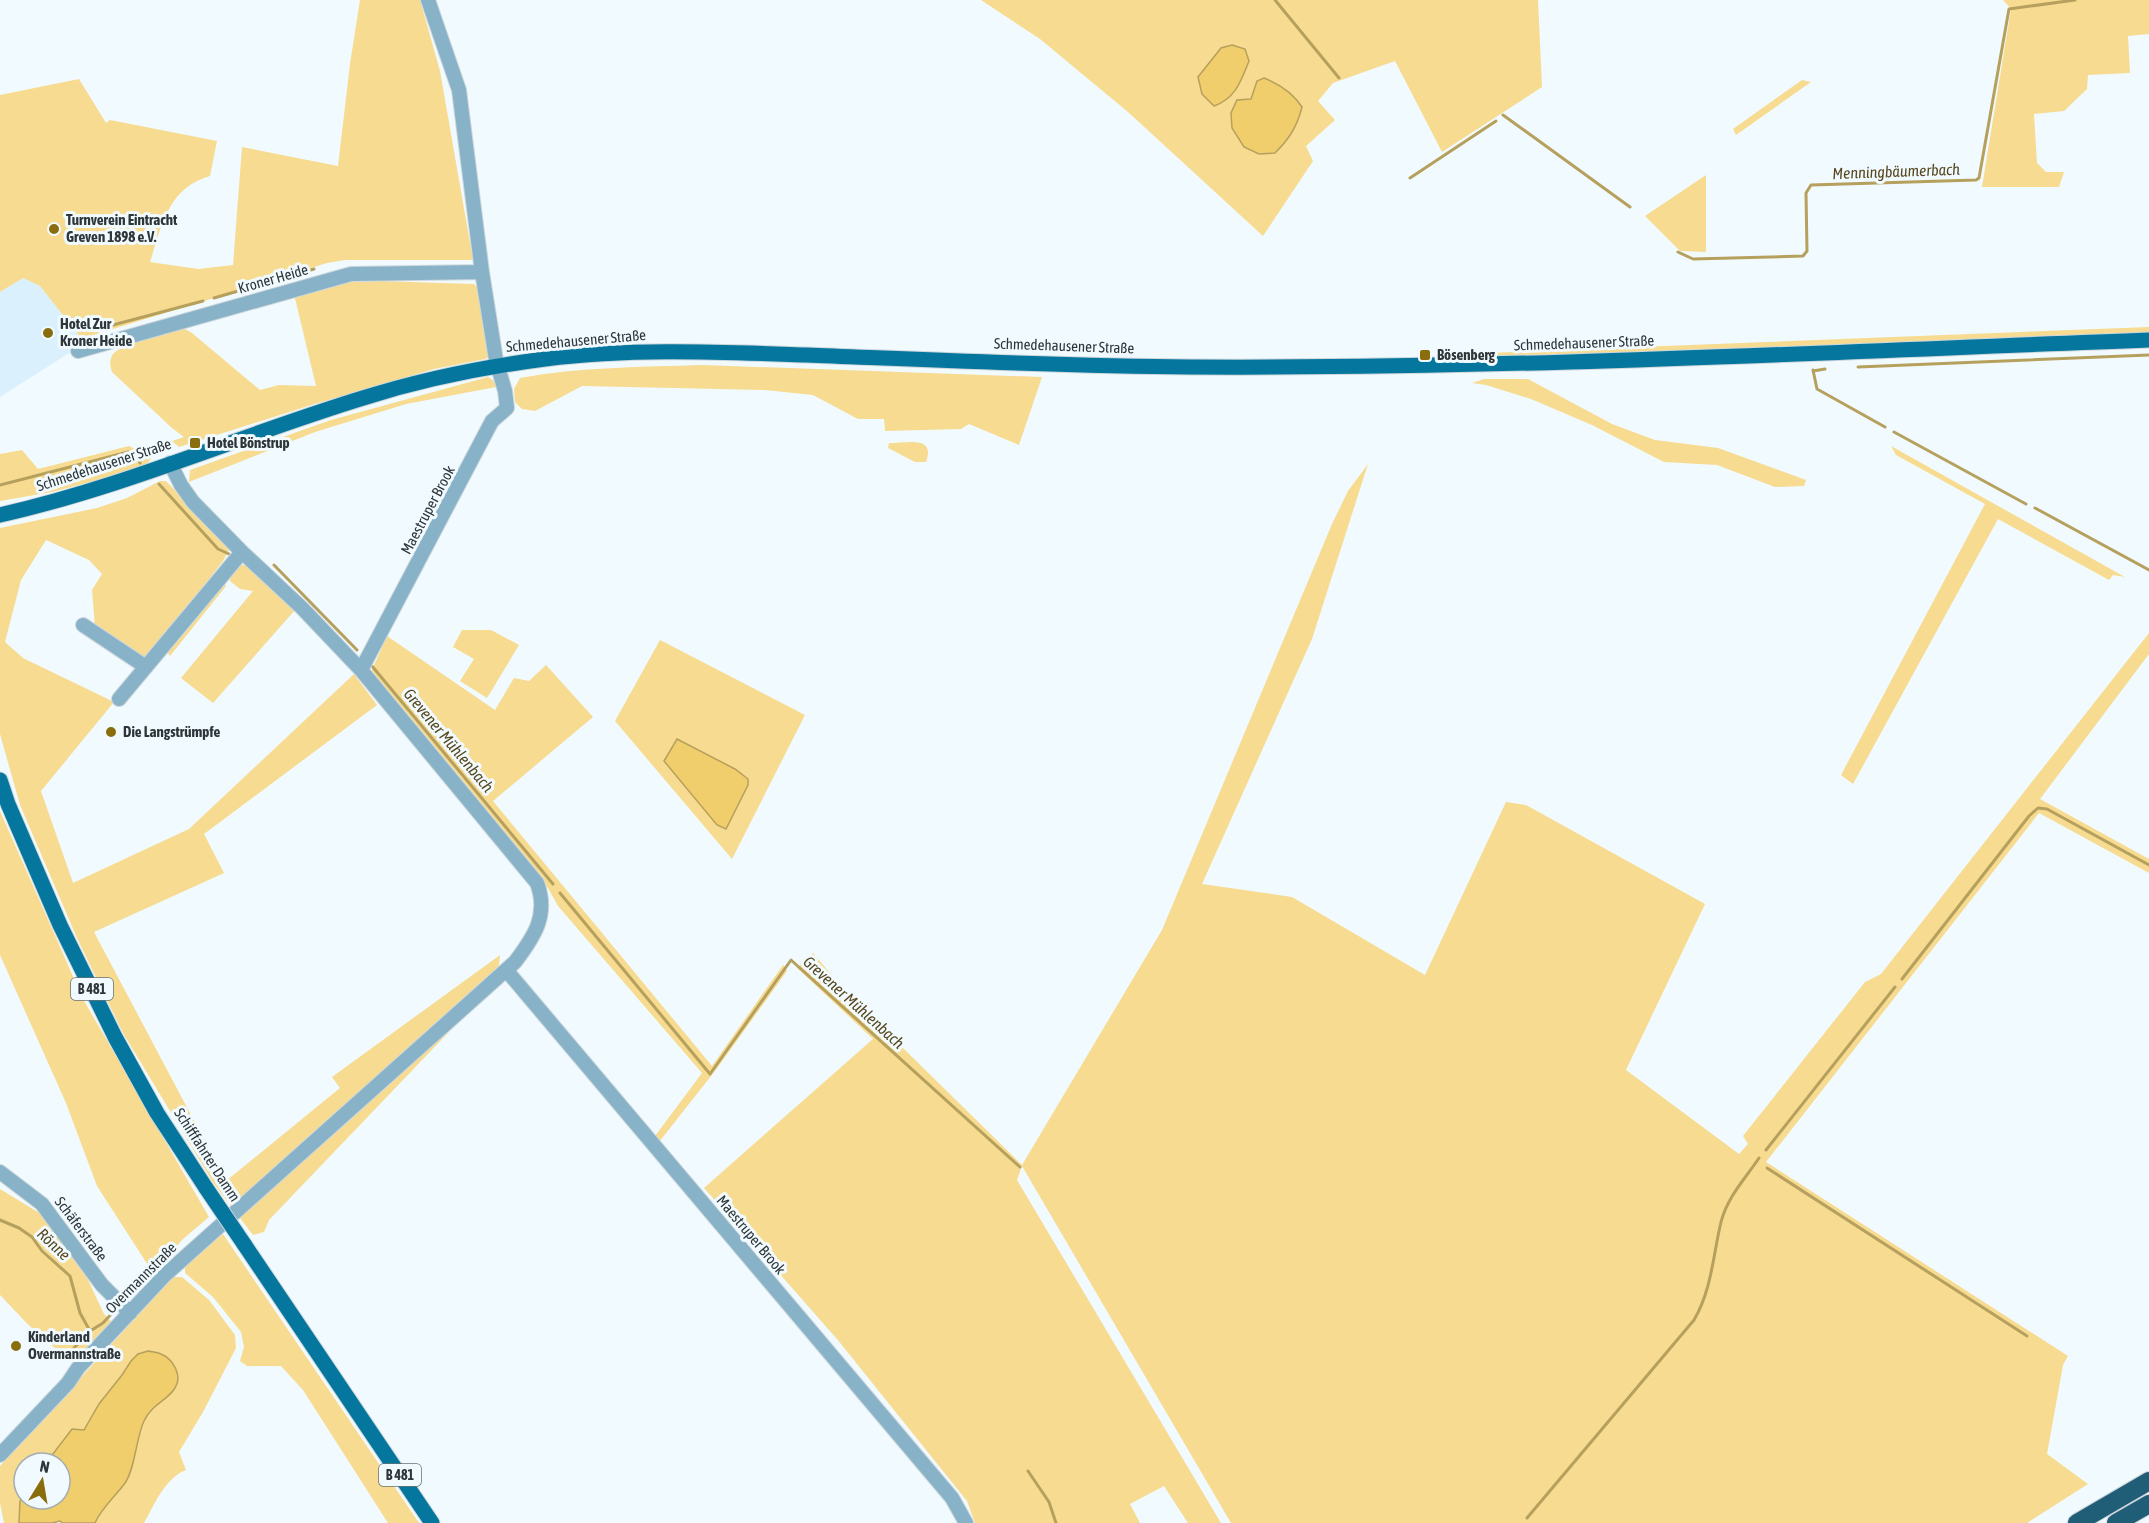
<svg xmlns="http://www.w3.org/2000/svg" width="2149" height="1523" viewBox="0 0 2149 1523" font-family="'Asap Condensed',sans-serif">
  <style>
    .built { fill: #daf1fd }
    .green { fill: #f7db90 }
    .water { fill: #f1ce6c; stroke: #b6a05d; stroke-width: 1.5 }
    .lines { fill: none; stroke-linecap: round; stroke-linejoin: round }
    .stream { stroke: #b6a05d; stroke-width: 3 }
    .minor-casing { stroke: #ced7db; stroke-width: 16 }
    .major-casing { stroke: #ced7db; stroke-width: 17 }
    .highway-casing { stroke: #ced7db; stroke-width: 20 }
    .minor { stroke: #87b2c8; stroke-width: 14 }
    .major { stroke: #05769d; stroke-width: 15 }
    .highway { stroke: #205d77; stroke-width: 18 }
    .major-bridge-casing { stroke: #ced7db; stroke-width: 17; stroke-linecap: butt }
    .major-bridge { stroke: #05769d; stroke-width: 15 }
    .poi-dot { fill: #8a6e0e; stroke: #f1fafe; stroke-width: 2 }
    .labels { text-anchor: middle; stroke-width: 6; stroke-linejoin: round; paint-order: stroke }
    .shield { fill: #f1fafe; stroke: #687175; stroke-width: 1.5 }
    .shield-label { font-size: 14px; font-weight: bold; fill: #2e363a }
    .poi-label { font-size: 15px; font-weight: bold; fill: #2e363a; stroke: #f1fafe; text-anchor: start }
    .street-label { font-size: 15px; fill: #2e363a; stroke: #f1fafe }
    .water-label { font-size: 16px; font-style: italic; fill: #57481f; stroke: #f1fafe }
  </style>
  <rect width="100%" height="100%" fill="#f1fafe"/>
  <path class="built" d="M 23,278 L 40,286 L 85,343 L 0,397 L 0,292 Z"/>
  <path class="green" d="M 360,0 L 420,0 L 440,71 L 473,260 L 345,260 L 327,263 L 87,337 L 85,343 L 40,286 L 23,278 L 0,292 L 0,95 L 79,79 L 106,123 L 110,120 L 217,141 L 210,176 C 168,188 162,225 150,262 L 198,269 L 233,265 L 242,147 L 338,166 L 350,64 Z
    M 981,0 L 1538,0 L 1542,87 L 1442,152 L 1395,61 L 1333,83 L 1318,101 L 1335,120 L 1306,146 L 1313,161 L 1263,236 L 1128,112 L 1040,39 Z
    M 2003,0 L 2149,0 L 2149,34 L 2128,36 L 2130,73 L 2088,75 L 2087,89 L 2064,111 L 2034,114 L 2037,163 L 2046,172 L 2064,172 L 2059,187 L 1982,187 L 2011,9 Z
    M 1802,80 L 1811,82 L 1736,135 L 1733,129 Z
    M 1706,175 L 1706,252 L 1680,251 L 1645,216 Z
    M 380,281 L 474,284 L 477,287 L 487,352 L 489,352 L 489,357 L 485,359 L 434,369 L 311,405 L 179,447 L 172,441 L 184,437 L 172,428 L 112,372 C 110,366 109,360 113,354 C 122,343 168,333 183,328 L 192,333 L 260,390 L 279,385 L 316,386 L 294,294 L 346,282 Z
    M 2149,327 L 2149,333 L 1488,358 L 1487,353 Z
    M 702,365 L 1042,377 L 1019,445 L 969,424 L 961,429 L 885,431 L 884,419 L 858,419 L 813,395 L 765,390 L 582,386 L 535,411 L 522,409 L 515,402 L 514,389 L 520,378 C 580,367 641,367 702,365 Z
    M 488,377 L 494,381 L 496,387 L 406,404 L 315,432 L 189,482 L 190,470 L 331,420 Z
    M 1484,379 L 1528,379 L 1612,424 L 1655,440 L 1718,448 L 1806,480 L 1804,486 L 1775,487 L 1717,465 L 1664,462 L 1592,425 L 1531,399 L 1486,385 L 1472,383 Z
    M 889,443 C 907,443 936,435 926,462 L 915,462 L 888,448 Z
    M 129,446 L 141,452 L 155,447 C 153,462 146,464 133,471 L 52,492 L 0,501 L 0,454 L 22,450 L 38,469 Z
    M 1891,446 L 2125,577 L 2113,575 L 2109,580 L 1998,519 L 1853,784 L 1841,775 L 1985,504 L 1896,455 Z
    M 1368,464 L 1312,639 L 1202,884 L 1292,897 L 1425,975 L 1506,802 L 1526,805 L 1705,904 L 1626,1070 L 1739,1154 L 1748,1144 L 1743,1136 L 1865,982 L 1881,974 L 2149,633 L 2149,654 L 2040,799 L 2149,859 L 2149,873 L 2039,813 L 1766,1162 L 2068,1356 L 2063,1365 L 2047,1454 L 2088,1484 L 2027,1523 L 1231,1523 L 1022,1166 L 1017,1180 L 1221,1523 L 1188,1523 L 1164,1486 L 1130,1504 L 1140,1523 L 975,1523 L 967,1501 L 837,1339 L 704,1188 L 873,1039 L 797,968 L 813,953 L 847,993 L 1022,1165 L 1162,930 L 1332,524 L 1348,491 Z
    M 160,481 L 166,481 L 230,548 L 223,561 L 151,654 L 144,657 L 137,654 L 95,627 L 92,590 L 102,574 L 89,560 L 46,540 L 21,580 L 5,642 L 23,658 L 114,702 L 41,791 L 73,883 L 189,829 L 354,674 L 377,705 L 204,834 L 224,873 L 94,932 L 226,1181 L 340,1088 L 332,1077 L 500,955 L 499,965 L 469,1011 L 269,1220 L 264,1232 L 253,1235 L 214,1184 L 123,1033 L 77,938 L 20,805 L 0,734 L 0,528 L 97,508 L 127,498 Z
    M 241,565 L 249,565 L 295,610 L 213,703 L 181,678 L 253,591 L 240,589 L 230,581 L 231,572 Z
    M 223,582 L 226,586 L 170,656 L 166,650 Z
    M 462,630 L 491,630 L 519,645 L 487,698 L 460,681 L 474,659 L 453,647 Z
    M 387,636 L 495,710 L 514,678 L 529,681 L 546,665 L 593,717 L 493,801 L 712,1066 L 783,965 L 787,971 L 715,1071 L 659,1142 L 655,1136 L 702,1073 L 558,906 L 548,888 L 371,672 Z
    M 660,640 L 805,715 L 732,859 L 615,721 Z
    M 0,811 L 83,999 L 209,1217 L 183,1239 L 153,1273 L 97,1186 L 66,1103 L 0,955 Z
    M 0,1189 L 46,1217 L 83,1269 L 104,1314 L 112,1322 C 104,1330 89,1352 79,1356 C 60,1363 14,1309 0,1295 Z
    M 223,1234 L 419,1523 L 388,1523 L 303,1390 L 281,1366 L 247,1366 L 240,1361 L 244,1347 L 241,1332 L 213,1297 L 185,1273 L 185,1265 Z
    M 173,1277 L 182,1277 L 209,1300 L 235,1335 L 236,1348 L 203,1412 L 179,1452 L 186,1470 C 164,1479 155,1504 144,1523 L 95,1523 L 110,1499 L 126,1481 L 143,1423 L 150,1410 L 176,1388 L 131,1361 L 122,1375 L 99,1404 L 84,1431 L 72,1430 L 46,1463 L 24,1463 L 24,1495 L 20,1502 L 19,1523 L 4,1523 L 0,1503 L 0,1466 Z"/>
  <path class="water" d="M 1232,45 L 1245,49 L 1249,61 C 1241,81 1236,98 1214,106 L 1202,94 L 1198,77 L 1221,48 Z
    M 1264,78 C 1279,84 1293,93 1302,107 C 1297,127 1289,139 1275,153 L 1259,154 L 1244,147 L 1232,128 L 1231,113 L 1237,100 L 1251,99 L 1257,81 Z
    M 677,739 L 735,769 L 748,779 L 748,785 L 726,829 L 717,825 L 664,761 Z
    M 148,1351 C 152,1352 157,1352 161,1354 C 173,1359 183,1376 175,1388 C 167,1401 152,1404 144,1421 C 136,1438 135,1469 125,1483 C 115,1497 102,1507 95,1523 L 62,1523 L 60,1521 L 52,1523 L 19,1523 L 20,1501 L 24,1495 L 24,1499 L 60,1499 L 60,1463 L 46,1463 L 72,1429 L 84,1430 L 99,1404 L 122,1375 L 131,1361 L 138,1354 Z"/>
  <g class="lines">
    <path class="stream" d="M 1275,0 L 1339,78
      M 1503,115 L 1630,207
      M 1410,178 L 1496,121
      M 1678,252 L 1693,259 L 1803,256 L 1807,251 L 1806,193 L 1811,185 L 1976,180 L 1979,178 L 2009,9 L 2075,0
      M 214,298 L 314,269
      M 98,329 L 203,301
      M 1858,367 L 2149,355
      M 1813,370 L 1817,389 L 1885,427
      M 1813,371 L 1825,369
      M 1894,432 L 2026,504
      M 159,484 L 218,549 L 229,554
      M 0,485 L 128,452 L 138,454 L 140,463
      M 2035,508 L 2149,570
      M 274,565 L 357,650
      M 372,666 L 553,884
      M 560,893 L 710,1074 L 791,960 L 1020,1167
      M 1902,979 L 2029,816 L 2038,808 L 2047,809 L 2149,865
      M 1766,1150 L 1895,987
      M 1767,1168 L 2027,1336
      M 0,1220 L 19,1228 L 32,1237 L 42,1251 L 70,1276 L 80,1313 L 90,1331
      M 126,1297 L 157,1263
      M 74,1348 L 90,1331 L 103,1323 L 115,1310
      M 1028,1471 L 1049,1502 L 1056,1523
      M 1527,1518 L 1694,1320 C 1712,1289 1713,1255 1721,1222 C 1728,1196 1745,1179 1759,1158"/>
    <defs>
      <path id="minor" d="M 78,351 L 351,274 L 482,272
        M 83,625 L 146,667
        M 361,670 L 492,421 L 507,408 L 505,391 L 496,360 L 482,272 L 459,90 L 428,0
        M 119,699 L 242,552
        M 507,971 L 952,1498 L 966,1523
        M 0,1172 L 42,1204 L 102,1285 L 130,1313
        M 0,1455 L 68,1383 L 78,1368 L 165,1275 L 515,962 C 534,937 549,915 537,883 L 361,670 L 302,608 L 242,552 L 193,502 L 181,485 L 170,463"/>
      <path id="major" d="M 0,515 C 124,487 242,435 363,398 C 423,379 483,367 545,359 C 632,348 719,352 807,355 C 934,360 1061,366 1189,367 C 1509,369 1829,352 2149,340
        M 0,780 L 8,804 L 60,925 L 115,1037 L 157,1113 L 206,1188
        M 244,1244 L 432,1523"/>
      <path id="highway" d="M 2077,1523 L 2149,1481
        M 2116,1523 L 2149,1504"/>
    </defs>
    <use href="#minor" class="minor-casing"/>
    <use href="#major" class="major-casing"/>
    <use href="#highway" class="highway-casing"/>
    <use href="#minor" class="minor"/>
    <use href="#major" class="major"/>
    <use href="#highway" class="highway"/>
    <defs>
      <path id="major-bridge" d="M 206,1188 L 244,1244"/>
    </defs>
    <use href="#major-bridge" class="major-bridge-casing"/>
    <use href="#major-bridge" class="major-bridge"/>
  </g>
  <g class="poi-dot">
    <circle cx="54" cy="229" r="6"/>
    <circle cx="48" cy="333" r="6"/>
    <rect x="1419" y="349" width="12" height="12" rx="3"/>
    <rect x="189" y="437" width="12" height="12" rx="3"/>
    <circle cx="111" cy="732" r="6"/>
    <circle cx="16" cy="1346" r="6"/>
  </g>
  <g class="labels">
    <g class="shield">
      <rect x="71" y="978" width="42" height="22" rx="4.5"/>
      <rect x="379" y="1464" width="42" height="22" rx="4.5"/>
    </g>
    <g class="shield-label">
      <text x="92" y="994">B 481</text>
      <text x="400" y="1480">B 481</text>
    </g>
    <g class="poi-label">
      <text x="66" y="225">Turnverein Eintracht<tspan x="66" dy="17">Greven 1898 e.V.</tspan></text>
      <text x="60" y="329">Hotel Zur<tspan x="60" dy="17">Kroner Heide</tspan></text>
      <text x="1437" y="360">Bösenberg</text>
      <text x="207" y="448">Hotel Bönstrup</text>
      <text x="123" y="737">Die Langstrümpfe</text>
      <text x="28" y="1342">Kinderland<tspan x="28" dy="17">Overmannstraße</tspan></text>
    </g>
    <g class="street-label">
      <text transform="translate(273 279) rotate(-16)" y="5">Kroner Heide</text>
      <text transform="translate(576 341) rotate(-5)" y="5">Schmedehausener Straße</text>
      <text transform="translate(1584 343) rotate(-2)" y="5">Schmedehausener Straße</text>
      <text transform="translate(1064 346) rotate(2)" y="5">Schmedehausener Straße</text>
      <text transform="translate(104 465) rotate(-18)" y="5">Schmedehausener Straße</text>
      <text transform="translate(428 510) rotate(-62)" y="5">Maestruper Brook</text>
      <text transform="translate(207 1155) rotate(57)" y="5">Schifffahrter Damm</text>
      <text transform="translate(81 1229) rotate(53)" y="5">Schäferstraße</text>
      <text transform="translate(751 1235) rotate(50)" y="5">Maestruper Brook</text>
      <text transform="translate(141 1278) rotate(-45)" y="5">Overmannstraße</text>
    </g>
    <g class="water-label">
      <text transform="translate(1896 171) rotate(-2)" y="6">Menningbäumerbach</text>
      <text transform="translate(449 740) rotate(50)" y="6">Grevener Mühlenbach</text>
      <text transform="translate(854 1002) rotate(42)" y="6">Grevener Mühlenbach</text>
      <text transform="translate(54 1244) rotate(43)" y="6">Rönne</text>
    </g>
  </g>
  <g transform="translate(42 1481) rotate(11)"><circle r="28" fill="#f1fafe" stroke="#a3acb0" stroke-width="1.5"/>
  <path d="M0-4.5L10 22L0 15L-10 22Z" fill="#8a6e0e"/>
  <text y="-9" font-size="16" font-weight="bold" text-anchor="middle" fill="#2e363a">N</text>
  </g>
</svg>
